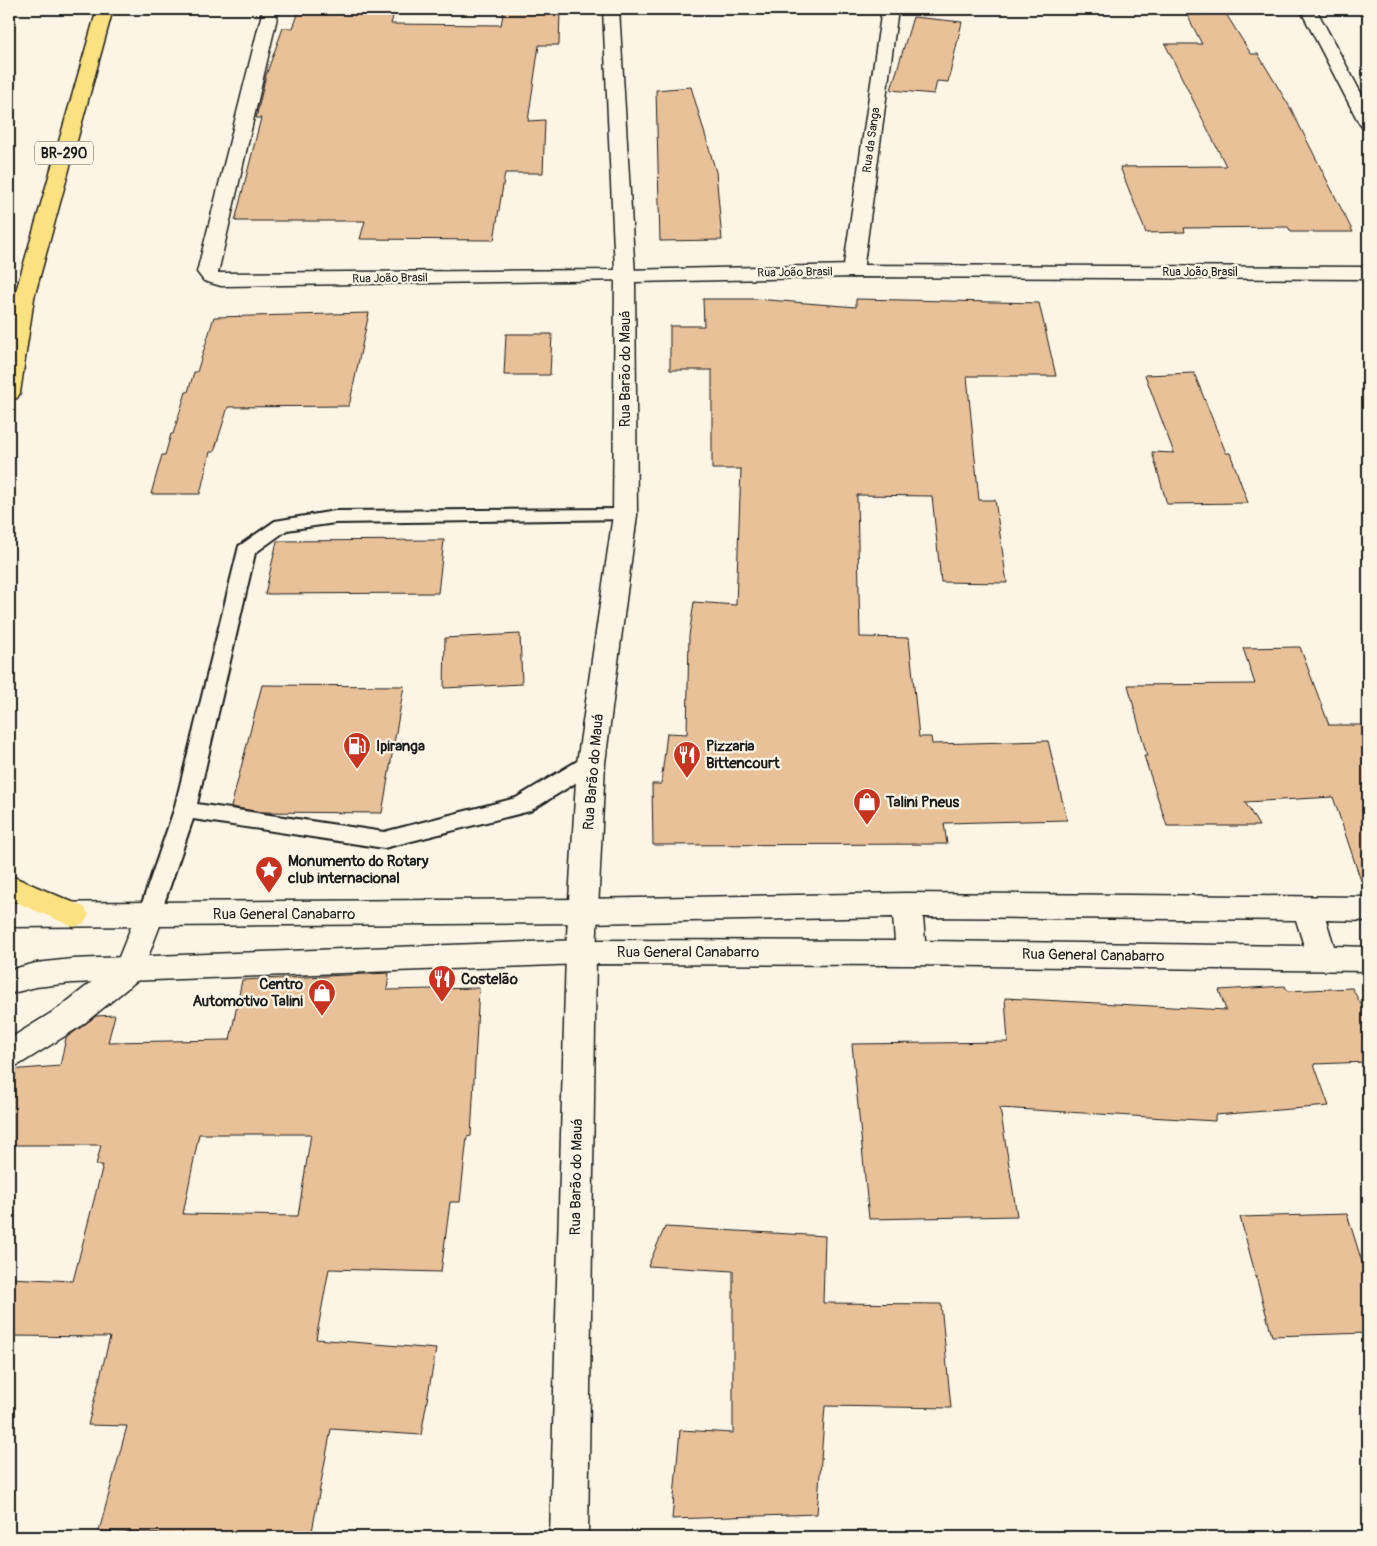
<svg xmlns="http://www.w3.org/2000/svg" width="1377" height="1546" viewBox="0 0 1377 1546" font-family="Pangolin,sans-serif">
  <style>
    .building { fill: #e9c199; stroke: #1c1c1c; fill-rule: evenodd }
    .lines { fill: none; stroke-linecap: round; stroke-linejoin: round }
    .service-casing { stroke: #1c1c1c; stroke-width: 4 }
    .minor-casing { stroke: #1c1c1c; stroke-width: 3 }
    .tertiary-casing { stroke: #1c1c1c; stroke-width: 3 }
    .secondary-casing { stroke: #1c1c1c; stroke-width: 3 }
    .trunk-casing { stroke: #1c1c1c; stroke-width: 3 }
    .service { fill: #fcf5e5; fill-rule: evenodd }
    .minor { fill: #fcf5e5; fill-rule: evenodd }
    .tertiary { fill: #fcf5e5; fill-rule: evenodd }
    .secondary { fill: #fcf5e5; fill-rule: evenodd }
    .trunk { fill: #fbe180; fill-rule: evenodd }
    .labels { text-anchor: middle; stroke-width: 4.5; stroke-linejoin: round; paint-order: stroke }
    .far-street-label { font-size: 12px; fill: #1c1c1c; stroke: #fcf5e5 }
    .shield { fill: #fcf5e5; stroke: #5f5d58; stroke-width: 1 }
    .shield-label { font-size: 14px; font-weight: bold; fill: #1c1c1c }
    .street-label { font-size: 15px; fill: #1c1c1c; stroke: #fcf5e5 }
    .poi-label { font-size: 15px; font-weight: bold; fill: #1c1c1c; stroke: #fcf5e5; text-anchor: start }
  </style>
  <rect width="100%" height="100%" fill="#fcf5e5"/>
  <filter id="ink" filterUnits="userSpaceOnUse"><feTurbulence type="fractalNoise" baseFrequency=".02" numOctaves="2"/><feDisplacementMap in="SourceGraphic" scale="10" xChannelSelector="R" yChannelSelector="G"/><feConvolveMatrix kernelMatrix="1 2 1 2 8 2 1 2 1" color-interpolation-filters="sRGB"/></filter>
  <g filter="url(#ink)">
    <path class="building" d="M 300,9 L 395,9 L 391,24 L 501,25 L 504,9 L 560,9 L 559,45 L 539,45 L 528,121 L 545,120 L 543,173 L 505,173 L 494,240 L 360,239 L 365,221 L 235,221 L 261,118 L 256,118 L 266,75 L 283,28 L 293,28 Z
      M 1226,14 L 1251,54 L 1258,54 L 1291,109 L 1353,232 L 1291,232 L 1288,227 L 1184,228 L 1185,232 L 1146,233 L 1120,167 L 1226,166 L 1165,44 L 1202,44 L 1187,15 Z
      M 913,17 L 962,22 L 948,82 L 937,81 L 934,94 L 891,90 Z
      M 691,87 L 716,172 L 722,240 L 660,241 L 656,90 Z
      M 703,299 L 756,299 L 856,307 L 856,299 L 1039,303 L 1056,376 L 967,376 L 979,500 L 995,500 L 1007,583 L 941,582 L 932,496 L 857,495 L 860,637 L 909,638 L 919,737 L 931,737 L 932,744 L 1048,741 L 1067,820 L 944,823 L 947,844 L 653,845 L 652,784 L 661,784 L 667,733 L 687,734 L 689,636 L 694,602 L 736,605 L 741,469 L 712,469 L 712,370 L 670,370 L 670,326 L 704,326 Z
      M 369,313 L 349,406 L 228,407 L 214,452 L 210,452 L 200,494 L 151,494 L 162,455 L 165,455 L 171,434 L 173,434 L 186,392 L 188,392 L 194,372 L 197,372 L 214,317 Z
      M 506,334 L 552,334 L 550,375 L 504,375 Z
      M 1194,373 L 1226,453 L 1230,453 L 1248,503 L 1167,504 L 1152,452 L 1174,453 L 1145,375 Z
      M 444,540 L 438,593 L 265,594 L 277,541 Z
      M 520,634 L 522,684 L 444,688 L 445,638 Z
      M 1300,647 L 1329,725 L 1368,725 L 1368,880 L 1361,881 L 1333,797 L 1245,802 L 1259,826 L 1167,826 L 1144,756 L 1147,756 L 1128,685 L 1255,684 L 1243,648 Z
      M 262,685 L 404,686 L 382,813 L 261,812 L 231,807 Z
      M 389,973 L 387,990 L 479,988 L 471,1136 L 467,1137 L 460,1202 L 450,1202 L 441,1272 L 329,1269 L 316,1339 L 436,1349 L 421,1435 L 331,1429 L 311,1537 L 230,1537 L 99,1531 L 127,1426 L 88,1425 L 110,1337 L 9,1336 L 9,1278 L 73,1281 L 103,1165 L 96,1165 L 101,1145 L 9,1145 L 9,1070 L 60,1066 L 66,1038 L 96,1016 L 115,1015 L 108,1042 L 230,1040 L 242,980 ZM 199,1134 L 311,1134 L 298,1216 L 183,1214 Z
      M 1285,986 L 1287,991 L 1352,988 L 1368,1017 L 1368,1062 L 1314,1064 L 1329,1106 L 1215,1115 L 1215,1121 L 1000,1108 L 1017,1216 L 869,1219 L 852,1044 L 1008,1042 L 1005,998 L 1226,1010 L 1219,990 Z
      M 1347,1214 L 1368,1281 L 1368,1333 L 1272,1336 L 1240,1217 Z
      M 665,1227 L 825,1236 L 823,1303 L 941,1304 L 951,1408 L 825,1406 L 817,1514 L 672,1519 L 680,1430 L 733,1433 L 733,1271 L 648,1266 Z"/>
    <g class="lines">
      <defs>
        <path id="service" d="M 625,509 L 632,511 L 634,515 L 632,519 L 335,523 L 287,530 L 255,553 L 197,804 L 384,832 L 516,798 L 584,757 L 591,755 L 598,757 L 602,763 L 598,769 L 530,811 L 384,848 L 193,819 L 160,915 L 157,921 L 149,924 L 141,921 L 138,915 L 174,810 L 239,546 L 275,521 L 335,511 Z"/>
        <path id="minor" d="M 263,9 L 279,9 L 218,273 L 615,270 L 603,9 L 619,9 L 635,276 L 632,280 L 221,286 L 204,281 L 197,272 Z
          M 882,9 L 898,9 L 863,271 L 860,275 L 853,277 L 846,275 L 843,271 Z
          M 149,903 L 159,907 L 164,915 L 140,978 L 81,1026 L 20,1064 L 9,1068 L 9,1039 L 59,1008 L 117,962 L 139,907 Z
          M 581,940 L 592,943 L 596,952 L 588,1537 L 550,1537 L 566,952 L 570,943 Z"/>
        <path id="tertiary" d="M 1300,9 L 1316,9 L 1368,106 L 1368,128 L 1362,127 L 1359,123 Z
          M 853,265 L 1368,267 L 1368,279 L 853,277 L 635,282 L 637,515 L 605,763 L 596,952 L 592,961 L 581,964 L 570,961 L 566,952 L 577,763 L 613,515 L 615,276 L 618,272 L 625,270 Z"/>
        <path id="secondary" d="M 907,893 L 1368,897 L 1368,921 L 1326,920 L 1334,946 L 1368,947 L 1368,971 L 911,965 L 581,964 L 72,983 L 36,987 L 9,994 L 9,970 L 36,963 L 72,959 L 581,940 L 895,941 L 893,917 L 583,923 L 9,927 L 9,903 L 583,899 ZM 923,917 L 1296,920 L 1304,946 L 925,941 Z"/>
        <path id="trunk" d="M 97,9 L 113,9 L 34,298 L 20,393 L 17,398 L 9,400 L 9,328 L 14,298 Z
          M 9,875 L 84,907 L 89,915 L 84,923 L 74,927 L 9,899 Z"/>
      </defs>
      <use href="#service" class="service-casing"/>
      <use href="#minor" class="minor-casing"/>
      <use href="#tertiary" class="tertiary-casing"/>
      <use href="#secondary" class="secondary-casing"/>
      <use href="#trunk" class="trunk-casing"/>
      <use href="#service" class="service"/>
      <use href="#minor" class="minor"/>
      <use href="#tertiary" class="tertiary"/>
      <use href="#secondary" class="secondary"/>
      <use href="#trunk" class="trunk"/>
    </g>
  </g>
  <defs>
    <symbol id="fuel-pin" viewBox="-11 -11 22 30"><path d="M0 17L-7.5 6A9.5 9.5 0 1 1 7.5 6Z" fill="#c8321e" stroke="#fcf5e5"/><path d="M-5.5-6h7V0h2V4h1.3V-2.5L3-4.5l.8-.8L6-3V5H2.5V1h-1V6h-7ZM-4.2-4.7v3.2H.2V-4.7Z" fill="#fff"/></symbol>
    <symbol id="restaurant-pin" viewBox="-11 -11 22 30"><path d="M0 17L-7.5 6A9.5 9.5 0 1 1 7.5 6Z" fill="#c8321e" stroke="#fcf5e5"/><path d="M-5-6h1v4h1v-4h1v4h1v-4h1v5L-1.5 .5V6h-2V.5L-5-1ZM5-6V6H3V1.5H1.5Q1.5-4 5-6Z" fill="#fff"/></symbol>
    <symbol id="shop-pin" viewBox="-11 -11 22 30"><path d="M0 17L-7.5 6A9.5 9.5 0 1 1 7.5 6Z" fill="#c8321e" stroke="#fcf5e5"/><path d="M-5-2.5h2.3a2.7 3.5 0 0 1 5.4 0H5L5.5 6h-11ZM-1.5-2.5h3a1.5 2.3 0 0 0-3 0Z" fill="#fff"/></symbol>
    <symbol id="sight-pin" viewBox="-11 -11 22 30"><path d="M0 17L-7.5 6A9.5 9.5 0 1 1 7.5 6Z" fill="#c8321e" stroke="#fcf5e5"/><path d="M0-6L1.8-2.2L6-1.7L2.9 1.2L3.7 5.4L0 3.3L-3.7 5.4L-2.9 1.2L-6-1.7L-1.8-2.2Z" fill="#fff"/></symbol>
  </defs>
  <g fill-rule="evenodd">
    <use href="#fuel-pin" x="341" y="730" width="32" height="43"/>
    <use href="#restaurant-pin" x="671" y="739" width="32" height="43"/>
    <use href="#shop-pin" x="851" y="786" width="32" height="43"/>
    <use href="#sight-pin" x="253" y="854" width="32" height="43"/>
    <use href="#restaurant-pin" x="426" y="963" width="32" height="43"/>
    <use href="#shop-pin" x="306" y="977" width="32" height="43"/>
  </g>
  <g class="labels">
    <g class="far-street-label">
      <text transform="translate(871 140) rotate(-82)" y="4">Rua da Sanga</text>
      <text transform="translate(795 272) rotate(-1)" y="4">Rua João Brasil</text>
      <text x="1200" y="276">Rua João Brasil</text>
      <text transform="translate(390 278) rotate(-1)" y="4">Rua João Brasil</text>
    </g>
    <rect class="shield" x="35" y="141.5" width="58" height="23" rx="4"/>
    <g class="shield-label">
      <text x="64" y="158">BR-290</text>
    </g>
    <g class="street-label">
      <text transform="translate(625 369) rotate(-90)" y="5">Rua Barão do Mauá</text>
      <text transform="translate(593 772) rotate(-85)" y="5">Rua Barão do Mauá</text>
      <text x="284" y="919">Rua General Canabarro</text>
      <text x="688" y="957">Rua General Canabarro</text>
      <text transform="translate(1093 955) rotate(1)" y="5">Rua General Canabarro</text>
      <text transform="translate(576 1177) rotate(-89)" y="5">Rua Barão do Mauá</text>
    </g>
    <g class="poi-label">
      <text x="376" y="751">Ipiranga</text>
      <text x="706" y="751">Pizzaria<tspan x="706" dy="17">Bittencourt</tspan></text>
      <text x="886" y="807">Talini Pneus</text>
      <text x="288" y="866">Monumento do Rotary<tspan x="288" dy="17">club internacional</tspan></text>
      <text x="461" y="984">Costelão</text>
      <text x="303" y="989" text-anchor="end">Centro<tspan x="303" dy="17">Automotivo Talini</tspan></text>
    </g>
  </g>
  <rect width="1377" height="1546" fill="none" stroke="#fcf5e5" stroke-width="30"/>
  <rect x="15" y="15" width="1347" height="1516" fill="none" stroke="#1c1c1c" stroke-width="2" filter="url(#ink)"/>
</svg>
